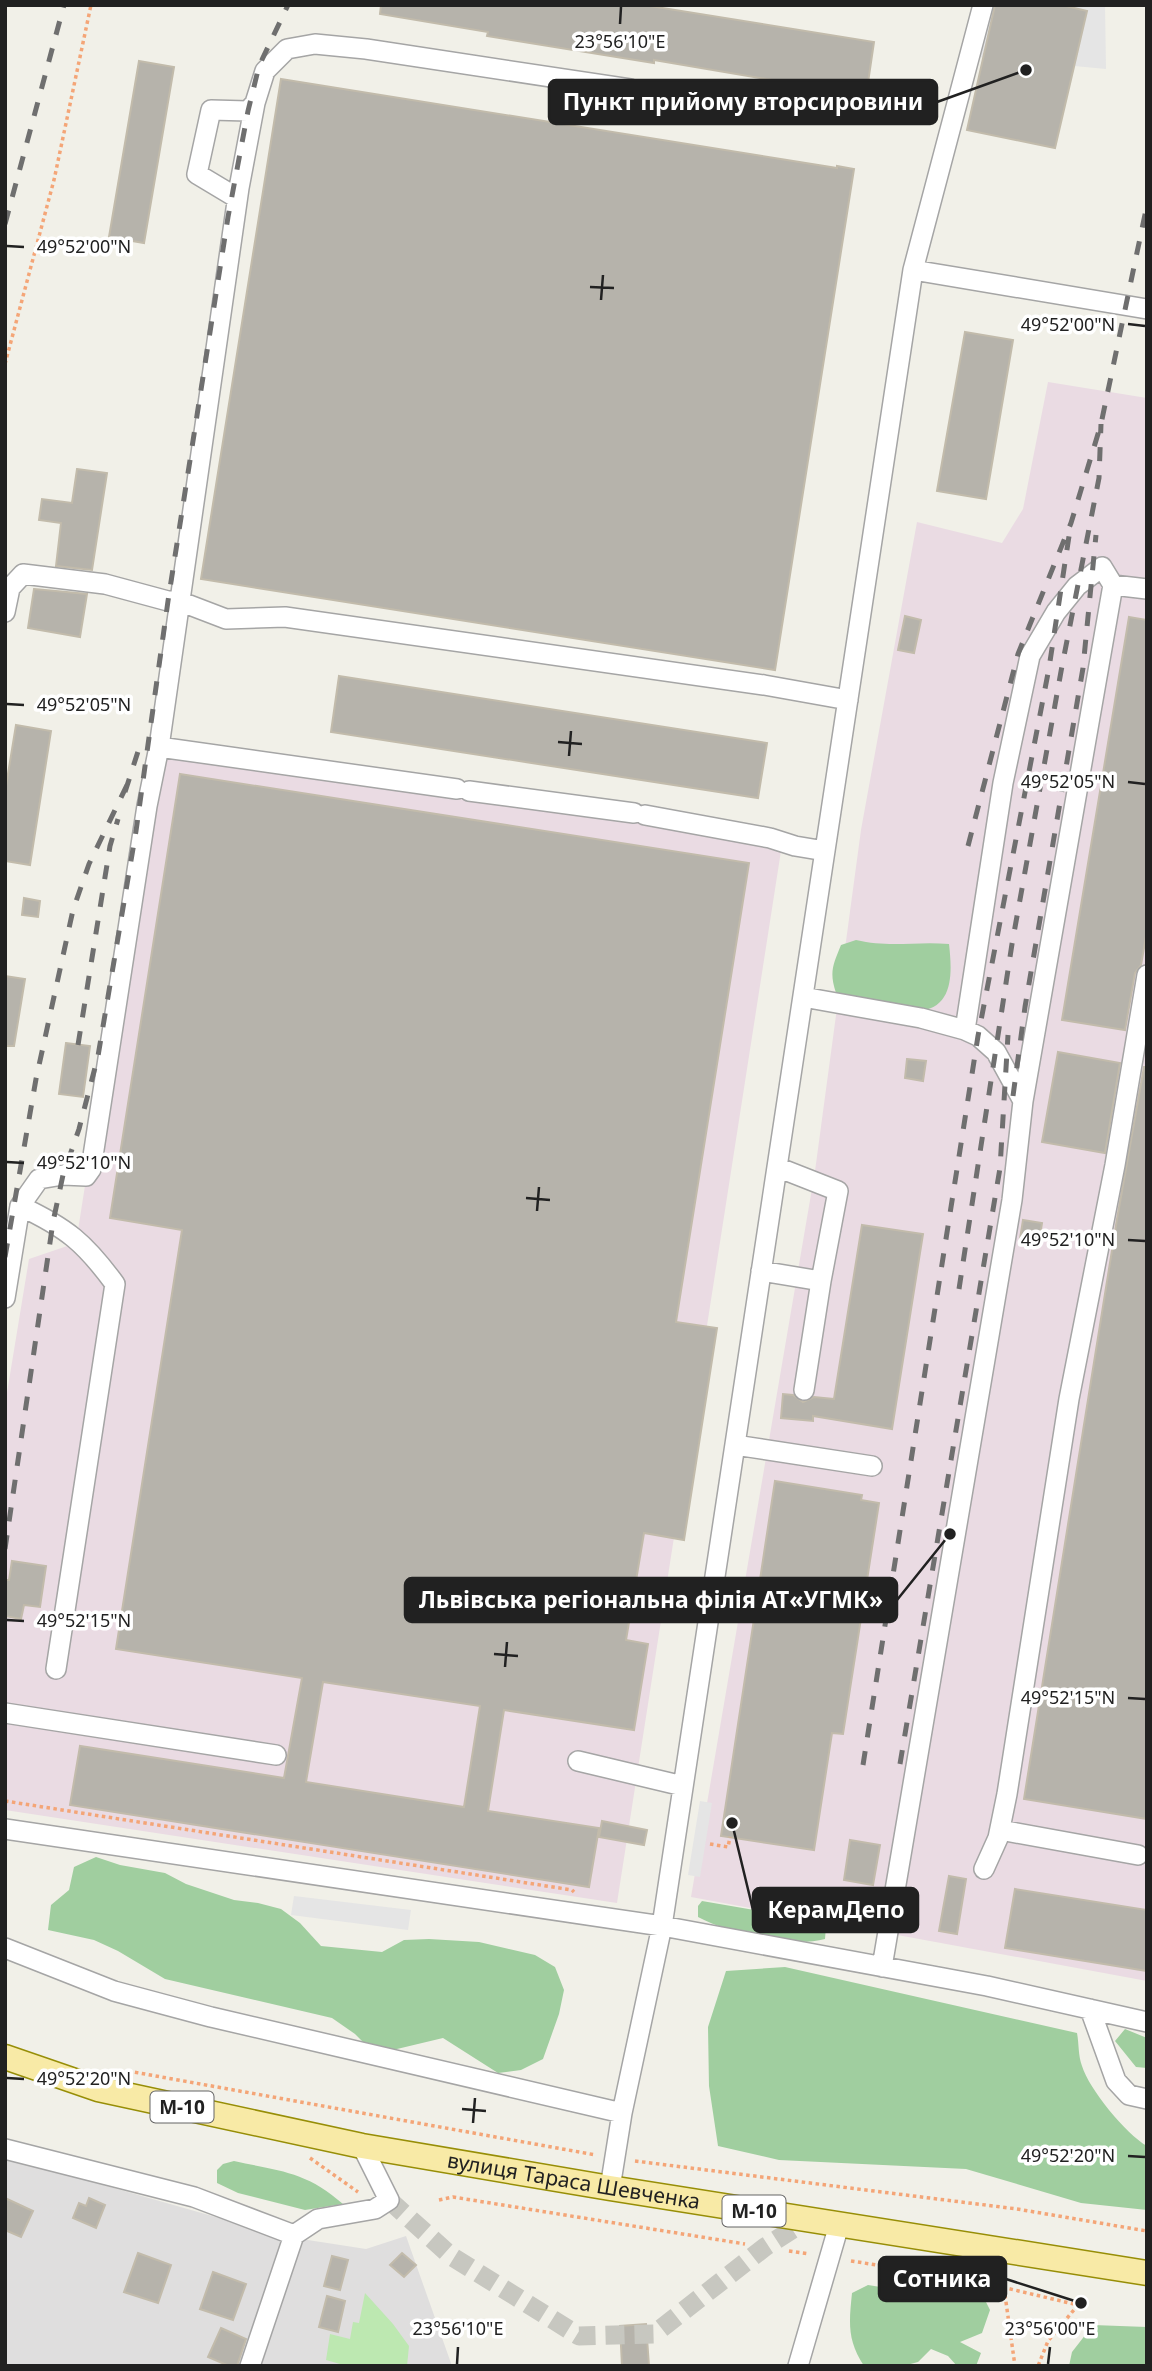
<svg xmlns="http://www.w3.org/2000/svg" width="1152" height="2371" viewBox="0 0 1152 2371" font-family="'Noto Sans',sans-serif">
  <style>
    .residential { fill: #dfdede }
    .industrial { fill: #eadbe3 }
    .grass { fill: #bde8b1 }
    .forest { fill: #a0ce9f }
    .parking { fill: #e5e5e5 }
    .building { fill: #b6b3ab; stroke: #c2bbab; stroke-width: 2; fill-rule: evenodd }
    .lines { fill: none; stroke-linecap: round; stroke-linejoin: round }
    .minor-tunnel { stroke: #c7c7c0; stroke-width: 19; stroke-dasharray: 19 10; stroke-linecap: butt }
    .minor-casing { stroke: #a5a5a5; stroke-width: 22 }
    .major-casing { stroke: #978e07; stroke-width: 27 }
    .path { stroke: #f4a577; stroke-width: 3.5; stroke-dasharray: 3.5 3.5; stroke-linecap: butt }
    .minor { stroke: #fff; stroke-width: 19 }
    .major { stroke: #f8eaa6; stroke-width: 24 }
    .rail { stroke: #6f6f6f; stroke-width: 5; stroke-dasharray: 14 14; stroke-linecap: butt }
    .ticks { fill: none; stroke: #212121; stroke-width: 2.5 }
    .labels { text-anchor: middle; stroke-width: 7; stroke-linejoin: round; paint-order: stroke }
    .shield { fill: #fff; stroke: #646464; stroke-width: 2 }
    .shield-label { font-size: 19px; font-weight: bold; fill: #212121 }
    .street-label { font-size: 21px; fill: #212121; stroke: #fff }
    .ticks-label { font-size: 18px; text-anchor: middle; fill: #212121; stroke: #fff; stroke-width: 7; stroke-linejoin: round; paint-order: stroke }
    .leader { fill: none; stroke: #212121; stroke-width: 2.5 }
    .callout-dot { fill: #212121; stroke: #fff; stroke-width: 2.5 }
    .callout { fill: #212121; stroke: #212121; stroke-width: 2.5 }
    .callout-label { font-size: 23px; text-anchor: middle; font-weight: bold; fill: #fff }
  </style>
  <rect width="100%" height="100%" fill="#f1f0e8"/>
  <path class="residential" d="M 5,2157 L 282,2236 L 366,2249 L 406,2236 L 452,2366 L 5,2366 Z"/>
  <path class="industrial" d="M 1048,382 L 1147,398 L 1147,1981 L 691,1897 L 815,1171 L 861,830 L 917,522 L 1002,543 L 1023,509 Z
    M 155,740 L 783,838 L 617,1903 L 5,1810 L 5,1405 L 29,1259 L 76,1243 Z"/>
  <path class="grass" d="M 365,2293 L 393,2324 L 409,2346 L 407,2366 L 347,2366 L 326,2360 L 330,2334 L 350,2339 L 353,2322 L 359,2323 Z"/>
  <path class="forest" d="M 856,940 C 890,948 916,941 949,944 C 952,971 955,1010 916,1011 C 907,1011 897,1008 889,1006 C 871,1003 853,1001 836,993 C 829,972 833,965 841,945 Z
    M 96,1857 L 120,1865 L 165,1873 L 186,1884 L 234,1900 L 258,1903 L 281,1909 L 300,1923 L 321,1946 L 382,1952 L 404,1940 L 429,1939 L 479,1942 L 535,1955 L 555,1967 L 564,1990 L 559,2014 L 543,2059 L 521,2070 L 498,2073 L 443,2038 L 397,2049 L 372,2051 L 355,2034 L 332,2018 L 165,1979 L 118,1951 L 94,1940 L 48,1930 L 51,1905 L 69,1890 L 74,1867 Z
    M 702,1901 L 760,1911 L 784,1911 L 826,1926 L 825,1939 C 790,1948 730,1934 698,1917 L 698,1906 Z
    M 785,1967 L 1077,2033 C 1079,2043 1078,2056 1082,2066 C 1089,2089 1126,2134 1147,2146 L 1147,2210 L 1081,2203 L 966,2169 L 779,2160 L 718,2146 L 709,2086 L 708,2027 L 726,1971 Z
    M 1125,2029 L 1147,2038 L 1147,2068 L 1136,2067 L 1115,2041 Z
    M 234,2161 C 279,2171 306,2171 343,2204 L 305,2210 L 238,2193 L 217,2183 L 217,2170 L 223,2164 Z
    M 868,2285 L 968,2301 L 986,2302 L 990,2310 L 982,2333 L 960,2342 L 981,2353 L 976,2366 L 957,2366 L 948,2356 L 931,2349 L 918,2362 L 903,2366 L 864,2366 C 847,2340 849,2323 852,2293 Z
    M 1093,2325 L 1147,2327 L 1147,2366 L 1069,2366 L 1072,2352 Z"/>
  <path class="parking" d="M 992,5 L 1105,5 L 1106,69 L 979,57 Z
    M 700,1801 L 712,1803 L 700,1877 L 688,1875 Z
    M 294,1896 L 411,1910 L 408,1930 L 291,1915 Z"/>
  <path class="building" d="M 381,5 L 644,5 L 874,42 L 866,96 L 654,60 L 654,63 L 487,36 L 488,32 L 380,14 Z
    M 995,5 L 1062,5 L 1087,11 L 1055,148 L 967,130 Z
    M 139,61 L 174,67 L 144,243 L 109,237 Z
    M 281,79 L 837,168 L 837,166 L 854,169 L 775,670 L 201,579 Z
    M 965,332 L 1013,340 L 986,499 L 937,491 Z
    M 77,469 L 107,473 L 92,570 L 56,566 L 61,523 L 39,520 L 42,499 L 72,503 Z
    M 34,589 L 87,594 L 80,637 L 28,628 Z
    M 905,616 L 921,620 L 914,653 L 898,650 Z
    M 1129,617 L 1147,620 L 1147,931 L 1141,965 L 1135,973 L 1125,1030 L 1062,1020 Z
    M 339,676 L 767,743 L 758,798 L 331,732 Z
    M 16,725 L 51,731 L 30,865 L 5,861 L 5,792 Z
    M 180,774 L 749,863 L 676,1322 L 717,1328 L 684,1540 L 644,1533 L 626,1640 L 648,1644 L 634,1730 L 504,1710 L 488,1811 L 599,1828 L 589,1887 L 70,1805 L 80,1746 L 284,1778 L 302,1678 L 116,1649 L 182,1230 L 110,1218 ZM 323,1682 L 480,1706 L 464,1807 L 306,1782 Z
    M 24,898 L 40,901 L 38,917 L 22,915 Z
    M 5,976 L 25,979 L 14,1046 L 5,1046 Z
    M 66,1043 L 90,1046 L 83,1097 L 59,1094 Z
    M 1058,1052 L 1120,1063 L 1105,1153 L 1042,1142 Z
    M 907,1059 L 926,1061 L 923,1081 L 905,1078 Z
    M 1144,1067 L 1147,1067 L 1147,1819 L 1024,1799 L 1117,1219 Z
    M 1023,1220 L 1042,1223 L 1039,1242 L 1020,1239 Z
    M 862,1225 L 923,1234 L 892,1429 L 813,1416 L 813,1421 L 781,1418 L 783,1394 L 793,1395 L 803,1402 L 814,1397 L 834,1399 Z
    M 775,1481 L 862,1495 L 861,1500 L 879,1503 L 843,1734 L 832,1733 L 814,1850 L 721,1836 Z
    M 12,1561 L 46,1566 L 40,1607 L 24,1605 L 21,1619 L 5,1616 L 5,1580 L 9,1580 Z
    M 602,1821 L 647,1830 L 644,1845 L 599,1837 Z
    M 850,1840 L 880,1845 L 873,1885 L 844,1880 Z
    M 949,1876 L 966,1879 L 957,1934 L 939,1931 Z
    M 1015,1889 L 1147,1910 L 1147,1971 L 1005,1948 Z
    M 5,2198 L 33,2211 L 21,2237 L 5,2230 Z
    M 89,2198 L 105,2205 L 96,2228 L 73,2218 L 79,2203 L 86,2206 Z
    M 138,2253 L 171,2265 L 158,2303 L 124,2292 Z
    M 402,2253 L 416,2265 L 404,2277 L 390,2265 Z
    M 332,2256 L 348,2260 L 340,2290 L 324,2286 Z
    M 213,2272 L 246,2284 L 233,2320 L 200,2309 Z
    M 327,2296 L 345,2301 L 338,2332 L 319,2327 Z
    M 646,2324 L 649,2366 L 622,2366 L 620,2326 Z
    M 221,2328 L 246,2339 L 237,2366 L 229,2366 L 208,2357 Z"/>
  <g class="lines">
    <path class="minor-tunnel" d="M 389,2200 L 451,2256 L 579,2336 L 654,2334 L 765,2247 L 807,2220"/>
    <defs>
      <path id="minor" d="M 237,198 L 197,174 L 211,110 L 248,111 L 255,103
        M 913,270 L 1147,309
        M 5,612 L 10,588 L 23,574 L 105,584 L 168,601 L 179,601 L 226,619 L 285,617 L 764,685 L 848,700
        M 159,747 L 457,789
        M 469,791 L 634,813
        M 645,815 L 770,838 L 795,846 L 825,851
        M 803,997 L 921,1018 L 965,1030
        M 1023,1101 L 1113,585
        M 777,1167 L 838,1191 L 821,1281
        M 20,1206 C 67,1228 85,1243 115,1284 L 56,1669
        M 761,1271 L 821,1281 L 804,1390
        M 5,1298 L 20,1206 L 39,1179 L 63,1175 L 86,1176 L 91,1169 L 147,806 L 159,747 L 239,188 L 255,103 L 265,71 L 287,49 L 315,44 L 366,49 L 630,89
        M 735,1445 L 872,1466
        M 5,1713 L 276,1755
        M 578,1761 L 683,1786
        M 5,1829 L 662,1926 L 987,1986 L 1147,2022
        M 1000,1830 L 1138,1855
        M 984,1869 L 998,1838 L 1007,1794 L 1069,1399 L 1115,1165 L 1147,975
        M 5,1948 L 114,1991 L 211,2017 L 622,2113
        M 882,1967 L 1012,1200 L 1023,1101 L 996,1052 L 978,1036 L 965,1030 L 1003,783 L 1030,656 L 1056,612 L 1077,586 L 1102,567 L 1113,585 L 1147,589
        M 1090,2009 L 1116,2081 L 1129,2095 L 1147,2099
        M 5,2149 L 194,2197 L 294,2235
        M 610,2188 L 622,2113 L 662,1926 L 913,270 L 983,5
        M 294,2235 L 318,2219 L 375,2209 L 389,2200 L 362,2146
        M 250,2366 L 294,2235
        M 798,2366 L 839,2225"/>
      <g id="major">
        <path id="s1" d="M 5,2057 L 98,2089 L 362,2146 L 610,2188 L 1147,2273"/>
      </g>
    </defs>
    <use href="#minor" class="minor-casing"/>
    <use href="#major" class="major-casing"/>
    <path class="path" d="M 5,364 L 54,180 L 91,5
      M 5,1801 L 572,1890 L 574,1892
      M 710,1844 L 728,1847 L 730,1837
      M 128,2071 L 596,2155
      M 310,2158 L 358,2192
      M 635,2161 L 1017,2209 L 1147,2231
      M 439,2200 L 453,2197 L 745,2244
      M 789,2251 L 809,2254
      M 851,2261 L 968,2279 L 1078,2305 L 1048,2341 L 1038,2366
      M 1004,2288 L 1015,2366"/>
    <use href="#minor" class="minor"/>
    <use href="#major" class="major"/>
    <path class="rail" d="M 5,224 L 64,5
      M 125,792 L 142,739
      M 968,846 L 1018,654 L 1071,523 L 1101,424 L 1147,205
      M 78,1045 L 110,846 L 118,819
      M 1013,1096 L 1025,1007 L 1083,668 L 1096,535
      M 5,1257 L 36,1079 L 73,910 L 89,864 L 128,783
      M 959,1289 L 1012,944 L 1062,666 L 1099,478 L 1101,424
      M 5,1549 L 53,1222 L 63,1175 L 79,1129 L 98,1056 L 136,831 L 168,601 L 228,217 L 248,111 L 259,66 L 288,5
      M 900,1764 L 1000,1168 L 1008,1035
      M 863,1765 L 978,1036 L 1049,668 L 1071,523"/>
  </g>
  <path class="ticks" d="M 620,24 L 621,7M 7,246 L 24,247M 590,287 L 614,288M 601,300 L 603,275M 1128,324 L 1145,326M 7,704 L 24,705M 558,742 L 582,744M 569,756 L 571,731M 1128,782 L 1145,784M 7,1162 L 24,1163M 526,1198 L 550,1200M 537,1211 L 539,1187M 1128,1240 L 1145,1241M 7,1620 L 24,1621M 494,1654 L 518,1656M 505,1667 L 507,1642M 1128,1698 L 1145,1699M 7,2078 L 24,2079M 462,2109 L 486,2111M 473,2123 L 475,2098M 1128,2156 L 1145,2157M 457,2364 L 458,2347M 1048,2364 L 1050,2347"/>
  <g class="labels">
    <g class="shield">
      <rect x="150.5" y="2091.5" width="63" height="31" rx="5"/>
      <rect x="722.5" y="2195.5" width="63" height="31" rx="5"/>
    </g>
    <g class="shield-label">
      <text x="182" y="2114">М-10</text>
      <text x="754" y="2218">М-10</text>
    </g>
    <g class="street-label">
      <text dy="7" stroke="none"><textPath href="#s1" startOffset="583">вулиця Тараса Шевченка</textPath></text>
    </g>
  </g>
  <g class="ticks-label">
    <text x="620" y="48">23°56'10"E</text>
    <text x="84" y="253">49°52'00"N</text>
    <text x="1068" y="331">49°52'00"N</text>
    <text x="84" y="711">49°52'05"N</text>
    <text x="1068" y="788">49°52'05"N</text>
    <text x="84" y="1169">49°52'10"N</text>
    <text x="1068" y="1246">49°52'10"N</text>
    <text x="84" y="1627">49°52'15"N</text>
    <text x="1068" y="1704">49°52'15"N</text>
    <text x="84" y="2085">49°52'20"N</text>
    <text x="1068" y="2162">49°52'20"N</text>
    <text x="458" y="2335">23°56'10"E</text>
    <text x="1050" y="2335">23°56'00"E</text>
  </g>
  <path class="leader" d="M1026 70L937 102M950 1534L897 1600M732 1823L753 1910M1081 2303L1006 2279"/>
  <g class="callout-dot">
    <circle cx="1026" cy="70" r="7"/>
    <circle cx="950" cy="1534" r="7"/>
    <circle cx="732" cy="1823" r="7"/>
    <circle cx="1081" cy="2303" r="7"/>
  </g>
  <g class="callout">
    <rect x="549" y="80" width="388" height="44" rx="7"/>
    <rect x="405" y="1578" width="492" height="44" rx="7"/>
    <rect x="753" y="1888" width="165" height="44" rx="7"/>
    <rect x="879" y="2257" width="127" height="44" rx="7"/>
  </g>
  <g class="callout-label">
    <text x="743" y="110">Пункт прийому вторсировини</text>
    <text x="651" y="1608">Львівська регіональна філія АТ«УГМК»</text>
    <text x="836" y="1918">КерамДепо</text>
    <text x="942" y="2287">Сотника</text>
  </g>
  <rect width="1152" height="2371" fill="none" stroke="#212121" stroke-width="14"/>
</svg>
